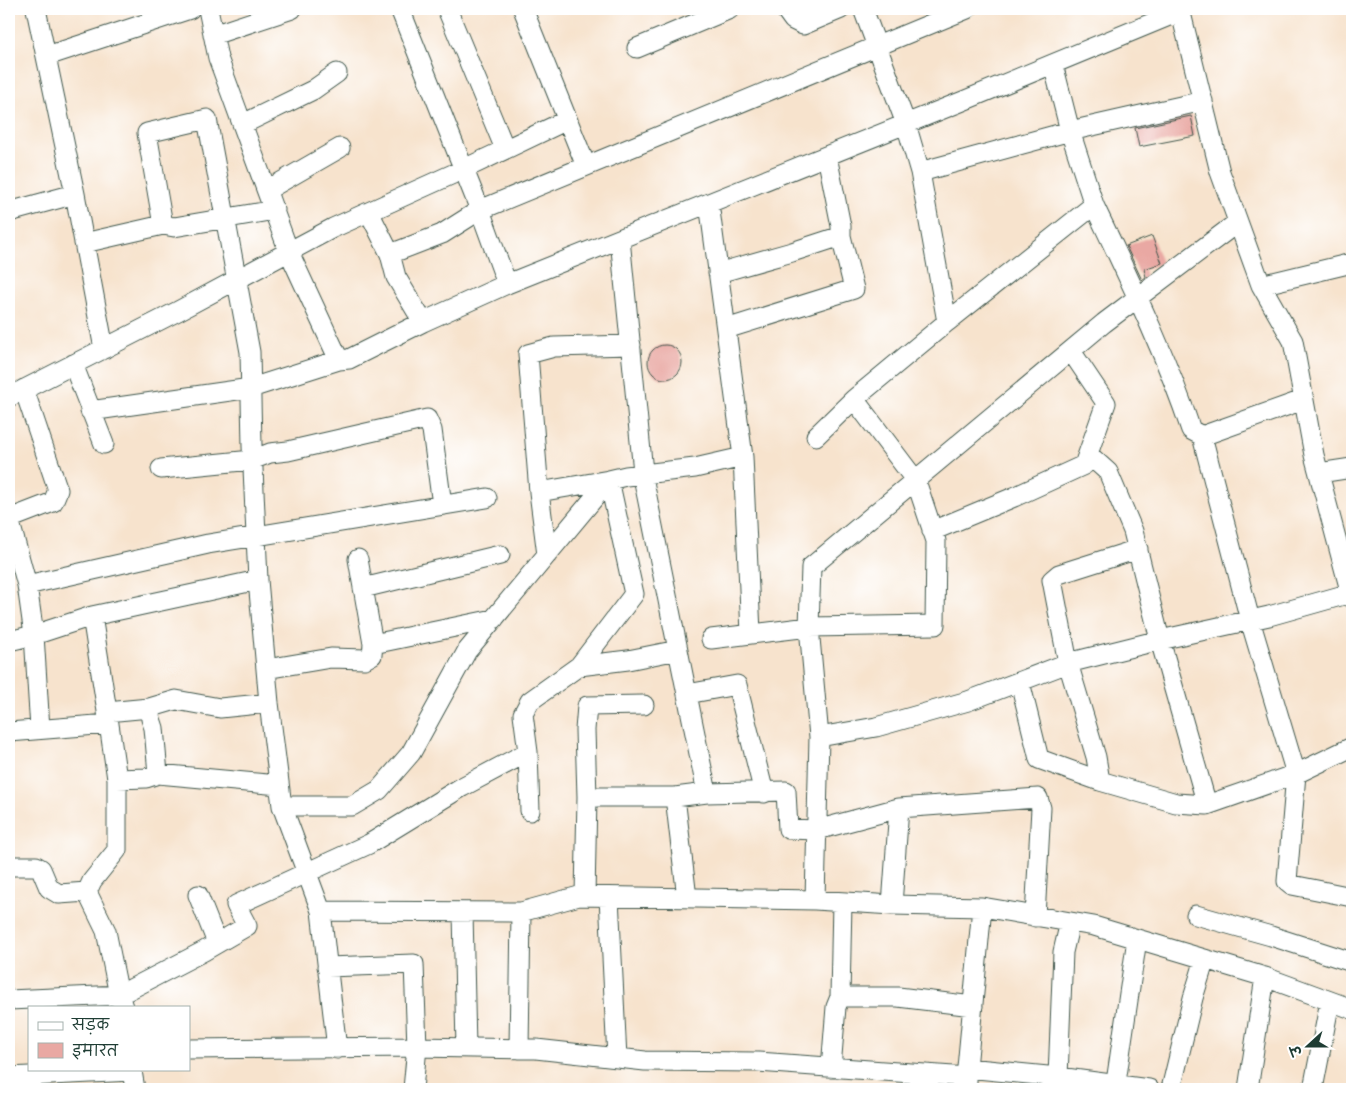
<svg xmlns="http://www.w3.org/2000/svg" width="1361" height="1098" viewBox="0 0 1361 1098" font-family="Caveat,'Playpen Sans Deva',sans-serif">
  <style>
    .building { fill: #e9a8a3 }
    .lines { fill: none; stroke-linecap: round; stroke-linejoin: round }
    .minor-casing { stroke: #3f564b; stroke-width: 21 }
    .minor { stroke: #fff; stroke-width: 19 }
  </style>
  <rect width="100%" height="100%" fill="#fff"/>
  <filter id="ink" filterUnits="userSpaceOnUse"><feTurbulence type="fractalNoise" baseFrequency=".02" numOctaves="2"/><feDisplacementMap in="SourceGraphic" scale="10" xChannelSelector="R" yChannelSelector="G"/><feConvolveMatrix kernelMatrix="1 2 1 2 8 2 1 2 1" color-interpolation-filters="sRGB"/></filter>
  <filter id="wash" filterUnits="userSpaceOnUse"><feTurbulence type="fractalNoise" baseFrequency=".0096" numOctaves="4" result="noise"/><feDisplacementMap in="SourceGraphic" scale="20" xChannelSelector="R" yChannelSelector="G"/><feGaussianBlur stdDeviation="1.12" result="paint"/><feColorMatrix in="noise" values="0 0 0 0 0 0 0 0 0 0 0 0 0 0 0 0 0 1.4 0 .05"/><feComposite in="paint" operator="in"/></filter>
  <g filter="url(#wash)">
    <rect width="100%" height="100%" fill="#f7e3cd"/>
    <g id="blocks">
      <path class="building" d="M 1191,116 L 1195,136 L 1139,147 L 1135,128 Z
        M 1152,236 L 1162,263 L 1144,269 L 1146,277 L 1142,280 L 1126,246 Z
        M648 362a17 17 0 1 1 34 0a17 17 0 1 1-34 0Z"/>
    </g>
  </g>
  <g filter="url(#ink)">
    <use href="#blocks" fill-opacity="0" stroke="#3f564b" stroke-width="1"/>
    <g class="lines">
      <defs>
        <path id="minor" d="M 36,9 L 75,194 L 104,349
          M 208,9 L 218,58 L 289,252 L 339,360
          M 447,9 L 505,149
          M 523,9 L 586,166
          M 785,9 L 793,20 L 803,25 L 841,9
          M 1180,9 L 1220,172 L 1261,285 L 1293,341 L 1314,455 L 1352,598
          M 213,35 L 292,9
          M 637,48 L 730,9
          M 47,56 L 190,9
          M 1053,64 L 1070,131 L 1094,205
          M 243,124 L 313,90 L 337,73
          M 920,172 L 1070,131 L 1203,101
          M 267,190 L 340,148
          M 709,203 L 743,457 L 751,633
          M 9,212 L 75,194
          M 369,212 L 390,254 L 396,277 L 423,322
          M 163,225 L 147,133 L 207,119 L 250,352 L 252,446 L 258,580
          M 620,239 L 644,482 L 707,793 L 675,797 L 687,898
          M 84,243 L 163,225 L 174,227 L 275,210
          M 390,254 L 442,234 L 480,210 L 400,9
          M 718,273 L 792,252 L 841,236
          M 507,284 L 480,210 L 967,9
          M 1261,285 L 1352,263
          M 947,322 L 1094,205 C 1129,279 1165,352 1191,430 L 1202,436 L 1250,620 L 1296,774 L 1287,881 L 1292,885 L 1352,897
          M 726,329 L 854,289 L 841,236 L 841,226 L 827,156
          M 73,364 L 104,444
          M 24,389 L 58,490 L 53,502 L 9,519 L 27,585 L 34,635 L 40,729
          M 9,397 L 178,311 L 333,228 L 464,169 L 567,120
          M 90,411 L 251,388 L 339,360 L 349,359 L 423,322 L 507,284 L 963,101 L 1181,11
          M 816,436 L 854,399
          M 1202,436 L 1303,400
          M 1088,454 L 1108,472 L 1133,531 L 1160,640 L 1207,805 L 1296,774 L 1352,747
          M 161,469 L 252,460 L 270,453 L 288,451 L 427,419 L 432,430 L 442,505
          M 1319,473 L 1352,468
          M 932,531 L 1014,497 L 1084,465 L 1106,403 L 1071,351
          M 547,555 L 539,492 L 528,354 L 554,347 L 631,345
          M 27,585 L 208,544 L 487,498
          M 363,588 L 500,555
          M 711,639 L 809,627 L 935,625 L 936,541 L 916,481 L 854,399 L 947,322 L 920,172 L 906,124 L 863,9
          M 9,641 L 34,635 L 92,616
          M 373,644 L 494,619
          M 579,666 L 628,660 L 678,650
          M 266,669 L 331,658 L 365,659 L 372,655 L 373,644 L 358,559
          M 1020,682 L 1039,759 L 1100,781 L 1176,803 L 1207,805
          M 687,694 L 737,685 L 764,793
          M 107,712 L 149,708 L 176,700 L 220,708 L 269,703
          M 151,719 L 154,728 L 158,774
          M 9,732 L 109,724 L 92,616 L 258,580 L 269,703 L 282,806 L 321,911 L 337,1049
          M 819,737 L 876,727 L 968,701 L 1068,663 L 1160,640 L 1269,616 L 1351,593
          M 528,752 L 530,811
          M 117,779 L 146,778 L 158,774 L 279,785
          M 1100,781 L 1096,757 L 1068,663 L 1052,580 L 1059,574 L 1138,549
          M 707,793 L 786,791 L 788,829 L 817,830 L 899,808 L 1038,798 L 1041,808 L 1035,917
          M 587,797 L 585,730 L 587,706 L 644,705
          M 282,806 L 352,806 L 379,790 L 411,753 L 467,651 L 609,480 L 626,476 L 695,468 L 743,457
          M 9,866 L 36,866 L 41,869 L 49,888 L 59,894 L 87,892
          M 198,895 L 217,943
          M 585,896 L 587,797 L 675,797
          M 609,897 L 617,1058
          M 815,900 L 819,737 L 809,627 L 811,567 L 1104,323 L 1238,222
          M 892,905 L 899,808
          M 982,907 L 1094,926 L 1265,977 L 1352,1009
          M 321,911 L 521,912 L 579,896 L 815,900 L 892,905 L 982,907 L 967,1068 L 967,1089
          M 463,912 L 466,1048
          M 1196,915 L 1271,936 L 1352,962
          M 327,967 L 414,964 L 417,1047 L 413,1089
          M 840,997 L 898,997 L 973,1006
          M 9,1000 L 119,995 L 106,931 L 87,892 L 92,881 L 117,850 L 117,779 L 109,724
          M 123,1007 L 119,995 L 204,951 L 247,926 L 236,905 L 369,844 L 462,787 L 528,752 L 523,714 L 530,701 L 579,666 L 634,594 L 609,480 L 539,492
          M 189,1049 L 417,1047 L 536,1049 L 645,1061 L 758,1062 L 967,1077
          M 519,1049 L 521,912
          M 831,1068 L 836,1007 L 840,997 L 842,902
          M 967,1068 L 1058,1077 L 1149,1089
          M 132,1071 L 135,1089
          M 9,1077 L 132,1071 L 132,1069
          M 1058,1077 L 1063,952 L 1070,922
          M 1115,1089 L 1137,939
          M 1171,1089 L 1193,998 L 1205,959
          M 1248,1089 L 1265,977
          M 1313,1089 L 1330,1001"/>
      </defs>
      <use href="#minor" class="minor-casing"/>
      <use href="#minor" class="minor"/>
    </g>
  </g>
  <rect width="1361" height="1098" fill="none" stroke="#fff" stroke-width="30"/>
  <rect x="28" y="1006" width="162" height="65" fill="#ffffff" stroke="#a5b1ae"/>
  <rect x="38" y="1022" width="25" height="8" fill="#ffffff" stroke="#a5b1ae"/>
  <text x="72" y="1030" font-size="15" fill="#1f3d34">सड़क</text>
  <rect x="38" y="1043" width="25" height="15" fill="#e9a8a3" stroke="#a5b1ae"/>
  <text x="72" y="1056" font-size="15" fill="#1f3d34">इमारत</text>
  <g transform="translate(1308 1046) rotate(249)" stroke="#ffffff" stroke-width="4" paint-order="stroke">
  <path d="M0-4L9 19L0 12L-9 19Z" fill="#1f3d34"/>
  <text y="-8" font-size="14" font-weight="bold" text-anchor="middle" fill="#1f3d34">उ</text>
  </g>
</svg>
